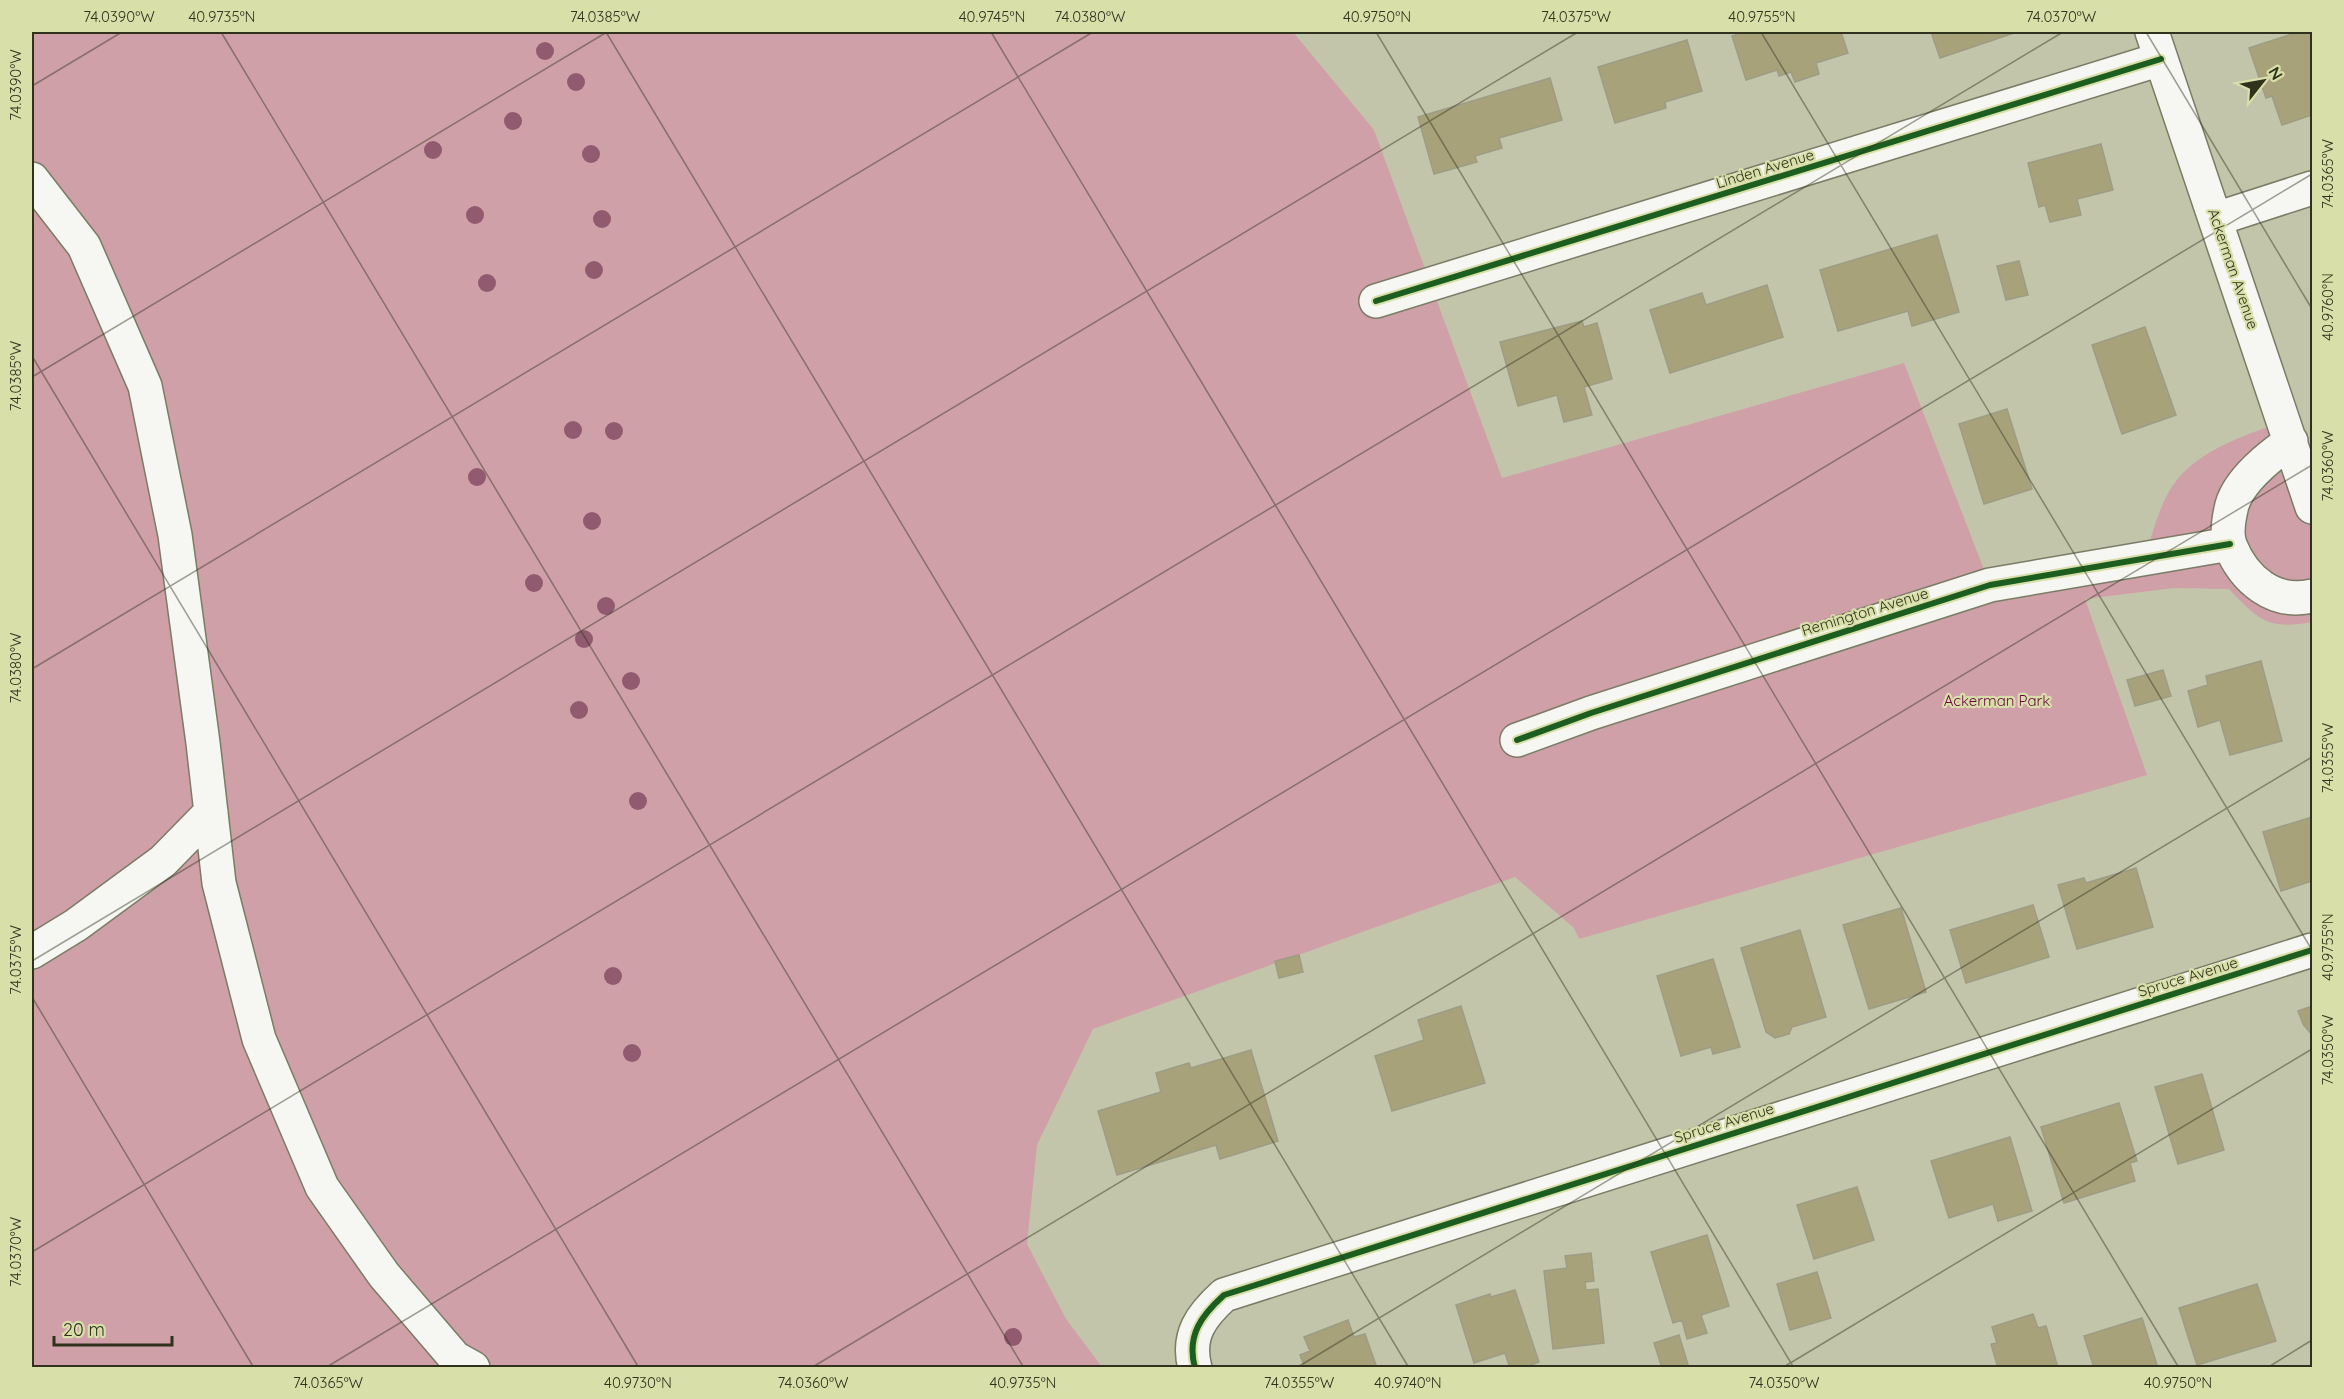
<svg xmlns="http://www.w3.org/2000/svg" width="2344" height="1399" viewBox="0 0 2344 1399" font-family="Quicksand,sans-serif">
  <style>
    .green { fill: #d0a0a9 }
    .building { fill: #a8a27b; stroke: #9d9c85; stroke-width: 1.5 }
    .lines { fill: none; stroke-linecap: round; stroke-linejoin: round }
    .minor-casing { stroke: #7a7c65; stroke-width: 36 }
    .minor { stroke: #f6f6f2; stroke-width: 33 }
    .cycleway-casing { stroke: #d9dfa9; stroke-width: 10 }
    .cycleway { stroke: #1b5e20; stroke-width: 6 }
    .tree { fill: #925a6f }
    .ticks { fill: none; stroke: #30321d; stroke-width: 1.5; stroke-opacity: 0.45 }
    .labels { text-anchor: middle; stroke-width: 4.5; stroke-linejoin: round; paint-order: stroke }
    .street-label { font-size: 15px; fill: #30321d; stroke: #d9dfa9 }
    .park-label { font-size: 15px; fill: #6a0240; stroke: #d9dfa9 }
    .neatline { fill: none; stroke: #30321d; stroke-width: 2 }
    .ticks-label { font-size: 15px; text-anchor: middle; fill: #30321d }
  </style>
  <rect width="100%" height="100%" fill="#c2c5a9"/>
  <path class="green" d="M 32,32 L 1293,32 L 1374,130 L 1502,478 L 1904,363 L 1990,585 L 2144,559 C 2153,534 2159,503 2176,481 C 2199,451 2249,432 2285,422 L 2312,507 L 2312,622 C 2267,630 2259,620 2229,589 L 2174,588 L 2085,599 L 2147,775 L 1579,939 L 1574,928 L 1515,877 L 1093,1029 L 1037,1145 L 1027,1244 L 1066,1319 L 1102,1367 L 32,1367 Z"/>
  <path class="building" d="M 1744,32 L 1841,32 L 1848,53 L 1816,63 L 1819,74 L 1795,82 L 1791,72 L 1779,76 L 1777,70 L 1746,80 L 1732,36 Z
    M 1931,32 L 2017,32 L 1940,58 Z
    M 2298,32 L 2312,32 L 2312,115 L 2282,125 L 2272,96 L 2266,98 L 2249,48 Z
    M 1687,40 L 1702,91 L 1665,102 L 1666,108 L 1615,123 L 1598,67 Z
    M 1550,78 L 1562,120 L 1499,138 L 1502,148 L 1475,156 L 1477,162 L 1434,174 L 1418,117 Z
    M 2101,144 L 2113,190 L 2077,199 L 2081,215 L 2050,222 L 2045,205 L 2039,207 L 2028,163 Z
    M 1937,235 L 1959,312 L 1912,326 L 1908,311 L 1838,331 L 1820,270 Z
    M 2019,261 L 2028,295 L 2006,300 L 1997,266 Z
    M 1767,285 L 1783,337 L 1670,373 L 1650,310 L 1702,293 L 1706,305 Z
    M 1582,321 L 1584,327 L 1597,323 L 1612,379 L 1584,387 L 1592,415 L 1564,422 L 1557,395 L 1518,406 L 1500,342 Z
    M 2145,327 L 2176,415 L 2122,434 L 2092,345 Z
    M 2007,409 L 2032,489 L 1984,504 L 1959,424 Z
    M 2261,661 L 2282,741 L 2230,755 L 2220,720 L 2198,727 L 2188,691 L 2208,685 L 2206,676 Z
    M 2163,670 L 2171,696 L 2135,706 L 2127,680 Z
    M 2312,817 L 2312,881 L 2281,891 L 2263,832 Z
    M 2136,868 L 2153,927 L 2077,949 L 2058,885 L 2084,878 L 2086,883 Z
    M 2033,905 L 2049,957 L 1966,983 L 1950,930 Z
    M 1901,908 L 1926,992 L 1869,1009 L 1843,925 Z
    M 1800,930 L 1826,1017 L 1792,1027 L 1789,1034 L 1775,1038 L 1766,1032 L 1741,948 Z
    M 1299,955 L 1303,972 L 1279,978 L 1275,961 Z
    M 1713,959 L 1740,1047 L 1713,1054 L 1711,1047 L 1681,1056 L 1657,976 Z
    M 1461,1006 L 1485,1083 L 1392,1111 L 1375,1056 L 1424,1040 L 1418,1020 Z
    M 2312,1006 L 2312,1035 L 2303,1024 L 2298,1011 Z
    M 1251,1050 L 1278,1141 L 1220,1159 L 1216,1145 L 1117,1175 L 1098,1111 L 1161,1092 L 1156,1073 L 1189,1063 L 1191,1068 Z
    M 2202,1074 L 2224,1150 L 2178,1164 L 2155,1087 Z
    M 2119,1103 L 2137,1161 L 2130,1163 L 2135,1181 L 2064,1203 L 2041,1127 Z
    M 2010,1137 L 2032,1211 L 1998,1221 L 1993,1204 L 1949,1218 L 1931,1161 Z
    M 1857,1187 L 1874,1240 L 1814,1259 L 1797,1205 Z
    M 1707,1235 L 1729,1306 L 1701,1315 L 1707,1333 L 1687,1339 L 1682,1320 L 1673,1323 L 1651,1252 Z
    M 1591,1253 L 1594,1281 L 1585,1282 L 1586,1290 L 1598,1289 L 1604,1343 L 1553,1349 L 1544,1271 L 1567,1268 L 1565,1256 Z
    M 1817,1272 L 1831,1318 L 1790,1330 L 1777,1284 Z
    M 2257,1284 L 2276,1341 L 2197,1365 L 2179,1308 Z
    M 1515,1290 L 1539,1362 L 1523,1368 L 1510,1368 L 1505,1353 L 1474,1363 L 1456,1305 L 1490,1294 L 1491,1297 Z
    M 2033,1314 L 2038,1328 L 2046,1326 L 2058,1368 L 1998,1368 L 1991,1344 L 1997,1343 L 1992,1327 Z
    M 2142,1318 L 2158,1368 L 2094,1368 L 2084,1336 Z
    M 1348,1320 L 1354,1337 L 1365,1334 L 1377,1368 L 1305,1368 L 1300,1355 L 1310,1351 L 1304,1337 Z
    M 1679,1335 L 1689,1368 L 1662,1368 L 1654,1343 Z"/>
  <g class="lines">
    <defs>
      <path id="minor" d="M 2152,32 L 2312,507
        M 32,179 L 84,246 L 145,386 L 175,535 L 203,743 L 219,883 L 259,1039 L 322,1187 L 384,1275 L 455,1358 L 473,1368
        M 2216,219 L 2312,188
        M 1376,301 L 2161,59
        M 2291,441 C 2270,456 2240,479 2232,505 C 2229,517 2226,533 2230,545 C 2244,580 2274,605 2312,596
        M 1517,740 L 1591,713 L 1990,585 L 2230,544
        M 32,952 L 76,925 L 163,861 L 211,812
        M 1195,1368 C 1186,1335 1202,1315 1224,1295 L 2312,950"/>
    </defs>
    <use href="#minor" class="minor-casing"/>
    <use href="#minor" class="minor"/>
    <defs>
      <path id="cycleway" d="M 1376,301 L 2161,59
        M 1517,740 L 1591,713 L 1990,585 L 2230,544
        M 1195,1368 C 1186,1335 1202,1315 1224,1295 L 2312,950"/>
    </defs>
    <use href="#cycleway" class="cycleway-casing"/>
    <use href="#cycleway" class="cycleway"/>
  </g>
  <g class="tree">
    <circle cx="545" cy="51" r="9"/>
    <circle cx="576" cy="82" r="9"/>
    <circle cx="513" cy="121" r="9"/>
    <circle cx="433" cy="150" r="9"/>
    <circle cx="591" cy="154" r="9"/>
    <circle cx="475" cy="215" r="9"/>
    <circle cx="602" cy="219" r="9"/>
    <circle cx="594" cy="270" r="9"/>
    <circle cx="487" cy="283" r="9"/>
    <circle cx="573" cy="430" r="9"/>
    <circle cx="614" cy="431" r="9"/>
    <circle cx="477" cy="477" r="9"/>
    <circle cx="592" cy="521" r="9"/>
    <circle cx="534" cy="583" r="9"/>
    <circle cx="606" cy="606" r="9"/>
    <circle cx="584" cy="639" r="9"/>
    <circle cx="631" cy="681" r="9"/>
    <circle cx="579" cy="710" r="9"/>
    <circle cx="638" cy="801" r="9"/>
    <circle cx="613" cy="976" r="9"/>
    <circle cx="632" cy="1053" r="9"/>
    <circle cx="1013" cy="1337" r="9"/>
  </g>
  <path class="ticks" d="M 221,32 L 1024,1368M 606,32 L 1409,1368M 991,32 L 1794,1368M 1376,32 L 2179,1368M 1761,32 L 2312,950M 2146,32 L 2312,309M 32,86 L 122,32M 32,356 L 639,1368M 32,377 L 607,32M 32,669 L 1093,32M 32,961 L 1578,32M 32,997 L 254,1368M 32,1252 L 2063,32M 325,1368 L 2312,174M 811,1368 L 2312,465M 1296,1368 L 2312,757M 1782,1368 L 2312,1049M 2267,1368 L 2312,1340"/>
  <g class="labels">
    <g class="street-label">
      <text transform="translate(1765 169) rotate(-17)" y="5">Linden Avenue</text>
      <text transform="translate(2233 269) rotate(71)" y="5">Ackerman Avenue</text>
      <text transform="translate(1865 612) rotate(-17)" y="5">Remington Avenue</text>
      <text transform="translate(2188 977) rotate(-17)" y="5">Spruce Avenue</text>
      <text transform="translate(1724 1123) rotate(-17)" y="5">Spruce Avenue</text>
    </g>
    <g class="park-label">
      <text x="1997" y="706">Ackerman Park</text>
    </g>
  </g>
  <rect width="2344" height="1399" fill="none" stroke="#d9dfa9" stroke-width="66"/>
  <g transform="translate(2263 81) rotate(59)" stroke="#d9dfa9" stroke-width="4.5" paint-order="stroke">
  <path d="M0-4.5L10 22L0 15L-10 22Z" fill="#30321d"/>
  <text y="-9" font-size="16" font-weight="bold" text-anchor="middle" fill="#30321d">N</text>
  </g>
  <path d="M54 1336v9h118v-9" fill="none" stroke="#30321d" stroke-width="3"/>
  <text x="63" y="1336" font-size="18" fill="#30321d" stroke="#d9dfa9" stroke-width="4.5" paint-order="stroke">20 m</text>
  <rect x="33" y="33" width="2278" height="1333" class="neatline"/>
  <g class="ticks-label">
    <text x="119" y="22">74.0390°W</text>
    <text x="222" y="22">40.9735°N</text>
    <text x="605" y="22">74.0385°W</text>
    <text x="992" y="22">40.9745°N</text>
    <text x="1090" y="22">74.0380°W</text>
    <text x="1377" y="22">40.9750°N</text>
    <text x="1576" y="22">74.0375°W</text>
    <text x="1762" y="22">40.9755°N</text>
    <text x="2061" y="22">74.0370°W</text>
    <text transform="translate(16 85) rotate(-90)" y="5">74.0390°W</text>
    <text transform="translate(2328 174) rotate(-90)" y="5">74.0365°W</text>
    <text transform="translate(2328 307) rotate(-90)" y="5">40.9760°N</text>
    <text transform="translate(16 376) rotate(-90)" y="5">74.0385°W</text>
    <text transform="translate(2328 466) rotate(-90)" y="5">74.0360°W</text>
    <text transform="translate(16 668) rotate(-90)" y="5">74.0380°W</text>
    <text transform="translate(2328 758) rotate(-90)" y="5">74.0355°W</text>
    <text transform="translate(2328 947) rotate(-90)" y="5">40.9755°N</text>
    <text transform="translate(16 960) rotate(-90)" y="5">74.0375°W</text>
    <text transform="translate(2328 1050) rotate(-90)" y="5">74.0350°W</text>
    <text transform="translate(16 1252) rotate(-90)" y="5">74.0370°W</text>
    <text x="328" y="1388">74.0365°W</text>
    <text x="638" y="1388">40.9730°N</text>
    <text x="813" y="1388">74.0360°W</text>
    <text x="1023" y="1388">40.9735°N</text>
    <text x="1299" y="1388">74.0355°W</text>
    <text x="1408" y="1388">40.9740°N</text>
    <text x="1784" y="1388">74.0350°W</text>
    <text x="2178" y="1388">40.9750°N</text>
  </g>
</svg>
